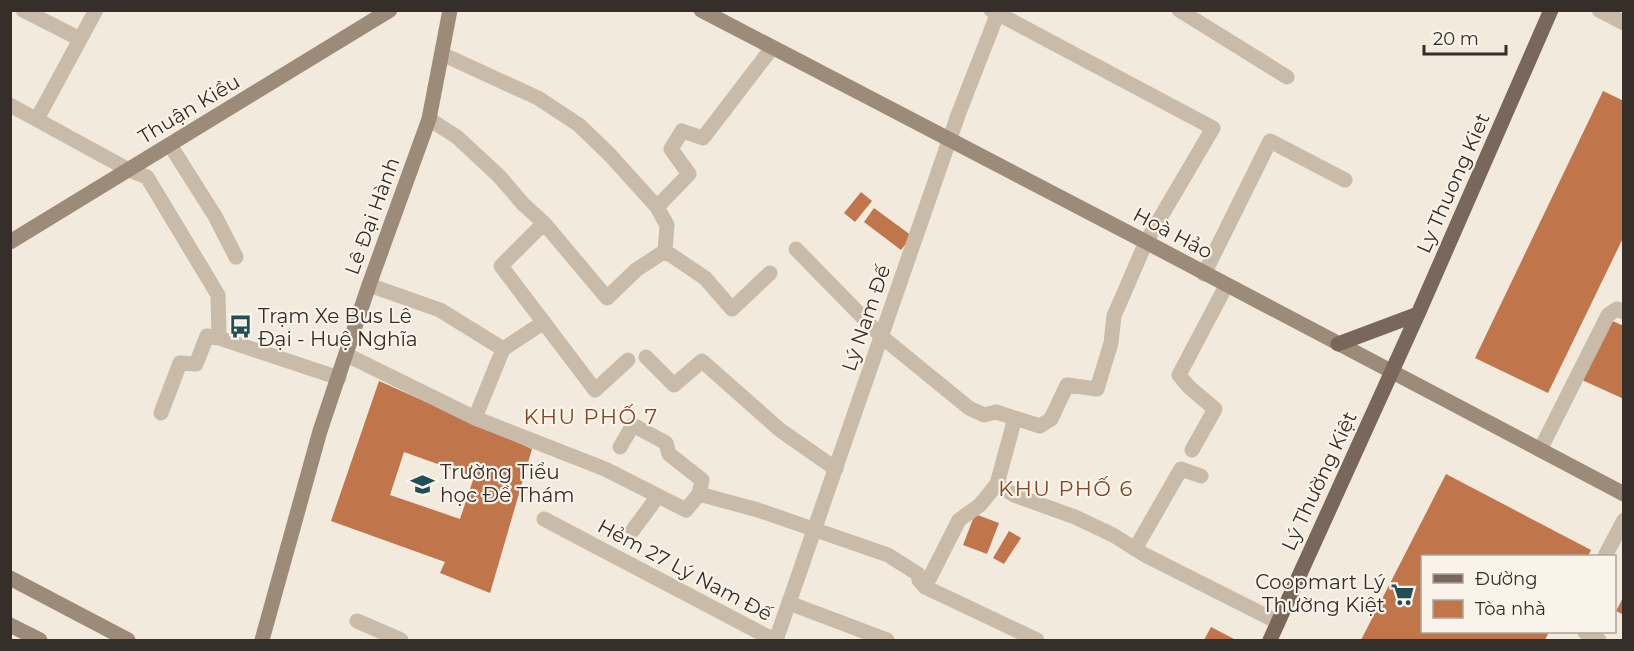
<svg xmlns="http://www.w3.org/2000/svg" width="1634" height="651" viewBox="0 0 1634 651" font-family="Montserrat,sans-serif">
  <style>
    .building { fill: #c1754b; fill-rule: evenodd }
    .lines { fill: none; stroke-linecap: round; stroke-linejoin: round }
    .lane { stroke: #c9bba9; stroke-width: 15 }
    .street { stroke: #c9bba9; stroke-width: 15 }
    .secondary { stroke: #9d8b7a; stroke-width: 15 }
    .primary { stroke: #78675a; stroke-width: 15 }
    .labels { text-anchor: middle; stroke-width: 4.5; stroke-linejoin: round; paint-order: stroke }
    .street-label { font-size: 20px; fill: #362e29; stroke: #f9f3e9 }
    .poi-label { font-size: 20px; fill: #362e29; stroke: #f9f3e9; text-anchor: start }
    .neighbourhood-label { font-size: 21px; letter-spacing: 1.5px; fill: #824525; stroke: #f9f3e9 }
  </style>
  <rect width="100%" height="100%" fill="#f1eadd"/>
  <path class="building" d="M 1603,91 L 1624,101 L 1624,236 L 1548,393 L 1475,358 Z
    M 861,192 L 872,201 L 855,222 L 844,213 Z
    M 874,208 L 912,236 L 901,250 L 864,222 Z
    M 1610,320 L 1624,326 L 1624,399 L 1582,380 Z
    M 379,381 L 532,449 L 490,593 L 440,573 L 445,562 L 331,521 ZM 404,452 L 474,477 L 460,519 L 390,495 Z
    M 1446,474 L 1591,550 L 1588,556 L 1422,556 L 1422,632 L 1549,632 L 1545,640 L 1361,640 Z
    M 975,514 L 999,523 L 987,554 L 963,545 Z
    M 1009,531 L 1021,538 L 1004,564 L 993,558 Z
    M 1624,596 L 1624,615 L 1616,611 Z
    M 1211,627 L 1236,640 L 1204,640 Z"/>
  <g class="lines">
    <path class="lane" d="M 23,10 L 80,39
      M 1179,10 L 1287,77
      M 442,54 L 538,98 L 579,125 L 610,155 L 657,207 L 667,225 L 665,251 L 705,278 L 732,309 L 770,273
      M 37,119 L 96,10
      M 429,119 L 457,137 L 499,176 L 523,204 L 544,223 L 607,298 L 636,270 L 665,251
      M 170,145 L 215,216 L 236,257
      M 129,170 L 147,177 L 218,295 L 219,338
      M 657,207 L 689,174 L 671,149 L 682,131 L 703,138 L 772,48
      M 544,223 L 501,266 L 595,390 L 628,360
      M 796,249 L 882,337 L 969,408 L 984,415 L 996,412 L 1040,426 L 1051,419 L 1067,385 L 1097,389 L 1111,343 L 1114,316 L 1146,242 L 1213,128 L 991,10
      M 369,285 L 440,310 L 503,349 L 544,322
      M 347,355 L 475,418 L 605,469 L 686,510 L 699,494
      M 646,357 L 674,385 L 702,361 L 780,430 L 836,469
      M 161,413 L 180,363 L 196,364 L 207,336 L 219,338 L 339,378
      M 475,418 L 503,349
      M 1015,418 L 997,484 L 1014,495 L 1075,517 L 1113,535 L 1145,555 L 1278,622
      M 620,447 L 633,425 L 666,443 L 669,454 L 702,480 L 699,494 L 758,510 L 888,555 L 918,574 L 919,580 L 925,587 L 1037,640
      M 1192,450 L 1215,409 L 1189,387 L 1179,375 L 1226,286
      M 1540,450 L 1608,315 L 1617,309 L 1624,312
      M 544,519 L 774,640
      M 633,530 L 658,496
      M 1135,549 L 1181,469 L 1201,476
      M 1605,556 L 1624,520
      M 925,587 L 959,520 L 980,505 L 997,484
      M 789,603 L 887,640
      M 357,621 L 401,640
      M 1585,632 L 1599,640"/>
    <path class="street" d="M 1599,10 L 1624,23
      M 10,105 L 129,170
      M 1204,274 L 1270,141 L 1345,180
      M 776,640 L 958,115 L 999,10"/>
    <path class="secondary" d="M 701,10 L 1146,242 L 1624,494
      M 10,242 L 390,10
      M 10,578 L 128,640
      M 10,625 L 40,640
      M 262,640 L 320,431 L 369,285 L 429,119 L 450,10"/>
    <path class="primary" d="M 1338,344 L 1418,314
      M 1270,640 L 1418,314 L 1551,10"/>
  </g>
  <defs>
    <symbol id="bus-bare" viewBox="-9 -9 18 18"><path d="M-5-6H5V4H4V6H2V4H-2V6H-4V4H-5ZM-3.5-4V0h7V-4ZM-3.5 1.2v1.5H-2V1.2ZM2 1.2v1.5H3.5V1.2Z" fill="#204d56" stroke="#f9f3e9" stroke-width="2.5" paint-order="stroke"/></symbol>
    <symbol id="school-bare" viewBox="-9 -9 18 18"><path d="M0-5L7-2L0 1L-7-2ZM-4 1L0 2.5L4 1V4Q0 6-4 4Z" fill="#204d56" stroke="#f9f3e9" stroke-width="2.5" paint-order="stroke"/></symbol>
    <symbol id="supermarket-bare" viewBox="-9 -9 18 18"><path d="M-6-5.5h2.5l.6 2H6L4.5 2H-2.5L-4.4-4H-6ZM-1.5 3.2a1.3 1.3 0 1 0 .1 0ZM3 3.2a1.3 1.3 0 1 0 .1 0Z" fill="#204d56" stroke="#f9f3e9" stroke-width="2.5" paint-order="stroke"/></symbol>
  </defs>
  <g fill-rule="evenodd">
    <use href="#bus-bare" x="224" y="310" width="33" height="33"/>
    <use href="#school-bare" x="406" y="468" width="33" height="33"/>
    <use href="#supermarket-bare" x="1386" y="578" width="33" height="33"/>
  </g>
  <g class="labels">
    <g class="street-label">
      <text transform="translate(189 109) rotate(-31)" y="7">Thuận Kiều</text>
      <text transform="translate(1453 183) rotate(-66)" y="7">Ly Thuong Kiet</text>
      <text transform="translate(372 216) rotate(-70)" y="7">Lê Đại Hành</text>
      <text transform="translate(1173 233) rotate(28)" y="7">Hoà Hảo</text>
      <text transform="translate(866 318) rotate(-71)" y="7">Lý Nam Đế</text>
      <text transform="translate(1319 481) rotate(-65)" y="7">Lý Thường Kiệt</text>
      <text transform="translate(685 570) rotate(28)" y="7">Hẻm 27 Lý Nam Đế</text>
    </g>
    <g class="poi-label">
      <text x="258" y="323">Trạm Xe Bus Lê<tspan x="258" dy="23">Đại - Huệ Nghĩa</tspan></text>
      <text x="440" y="479">Trường Tiểu<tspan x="440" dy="23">học Đề Thám</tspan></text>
      <text x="1385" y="589" text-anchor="end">Coopmart Lý<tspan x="1385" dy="23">Thường Kiệt</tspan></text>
    </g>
    <g class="neighbourhood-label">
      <text x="591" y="424">KHU PHỐ 7</text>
      <text x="1066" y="496">KHU PHỐ 6</text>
    </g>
  </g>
  <rect width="1634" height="651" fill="none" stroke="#362e29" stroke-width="24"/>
  <rect x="1421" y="555" width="195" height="78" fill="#f9f3e9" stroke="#aba49c" stroke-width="1.5"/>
  <rect x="1433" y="574" width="30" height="9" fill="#78675a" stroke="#aba49c" stroke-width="1.5"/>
  <text x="1475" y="585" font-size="18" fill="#362e29">Đường</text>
  <rect x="1433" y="600" width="30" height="18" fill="#c1754b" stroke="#aba49c" stroke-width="1.5"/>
  <text x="1475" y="615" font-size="18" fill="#362e29">Tòa nhà</text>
  <path d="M1424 45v9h82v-9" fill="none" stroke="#362e29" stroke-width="3"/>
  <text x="1433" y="45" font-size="18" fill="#362e29" stroke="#f9f3e9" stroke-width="4.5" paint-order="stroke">20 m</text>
</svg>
